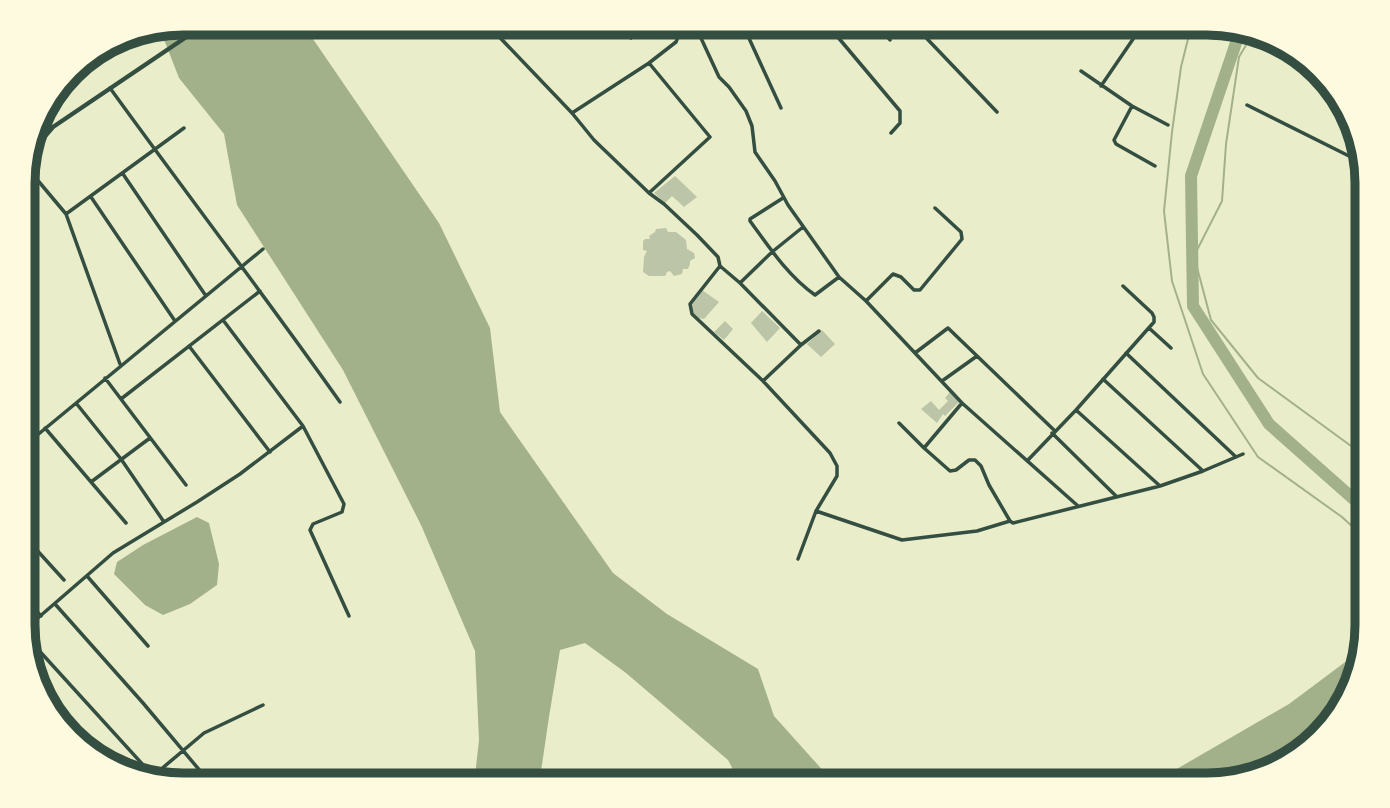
<svg xmlns="http://www.w3.org/2000/svg" width="1390" height="808" viewBox="0 0 1390 808" font-family="Poppins,sans-serif">
  <style>
    .water { fill: #a3b18a }
    .lines { fill: none; stroke-linecap: round; stroke-linejoin: round }
    .stream { stroke: #a3b18a; stroke-width: 2 }
    .river { stroke: #a3b18a; stroke-width: 12 }
    .building { fill: #bcc5a7 }
    .minor { stroke: #344e41; stroke-width: 3.5 }
    .tertiary { stroke: #344e41; stroke-width: 4.5 }
    .trunk { stroke: #344e41; stroke-width: 5 }
    .rim { fill: none; stroke: #344e41; stroke-width: 9 }
  </style>
  <rect width="100%" height="100%" fill="#e9edc9"/>
  <path class="water" d="M 183,23 L 298,23 L 313,39 L 439,223 L 490,328 L 500,412 L 613,573 L 667,614 L 758,669 L 774,716 L 836,785 L 741,785 L 728,760 L 626,673 L 585,643 L 560,650 L 549,717 L 539,785 L 474,785 L 479,740 L 475,651 L 421,525 L 343,370 L 237,205 L 224,134 L 179,78 L 165,42 L 153,29 Z
    M 197,517 L 209,523 L 219,564 L 217,585 L 190,604 L 163,615 L 145,605 L 114,574 L 117,562 L 143,545 Z
    M 1364,645 L 1346,706 L 1288,764 L 1217,785 L 1149,785 L 1289,704 L 1360,651 Z"/>
  <g class="lines">
    <path class="stream" d="M 1192,23 L 1181,67 L 1172,132 L 1164,211 L 1172,281 L 1203,374 L 1258,457 L 1342,517 L 1367,540
      M 1252,35 L 1239,57 L 1226,144 L 1222,201 L 1194,256 L 1211,320 L 1258,378 L 1362,454 L 1367,453
      M 1364,645 L 1359,651 L 1359,648 L 1367,635"/>
    <path class="river" d="M 1240,31 L 1191,176 L 1193,306 L 1269,424 L 1367,511"/>
  </g>
  <path class="building" d="M 675,176 L 697,197 L 684,207 L 672,196 L 665,203 L 654,193 Z
    M 666,228 L 668,232 L 676,232 L 686,240 L 687,249 L 694,253 L 695,258 L 690,261 L 690,264 L 688,269 L 683,269 L 682,274 L 674,276 L 670,271 L 667,272 L 665,276 L 649,276 L 643,272 L 644,257 L 647,251 L 643,250 L 643,241 L 645,239 L 650,239 L 649,236 L 655,232 L 656,229 Z
    M 702,290 L 719,302 L 704,319 L 698,318 L 693,313 L 690,304 Z
    M 762,311 L 780,328 L 767,342 L 751,323 Z
    M 725,321 L 733,329 L 724,340 L 714,332 Z
    M 822,330 L 835,344 L 821,357 L 807,344 Z
    M 950,392 L 960,401 L 945,416 L 943,414 L 937,423 L 921,409 L 931,401 L 939,410 L 948,401 L 945,398 Z"/>
  <g class="lines">
    <path class="minor" d="M 486,23 L 572,113 L 594,140 L 649,193 L 664,204 L 697,235 L 718,257 L 720,266 L 690,304 L 692,314 L 763,381 L 830,453 L 837,466 L 837,476 L 816,511 L 798,559
      M 621,23 L 631,38
      M 694,23 L 719,77 L 729,87 L 746,111 L 752,126 L 755,152 L 775,181 L 788,205 L 839,277
      M 742,23 L 781,108
      M 826,23 L 900,111 L 900,123 L 891,133
      M 876,23 L 890,40
      M 912,23 L 997,112
      M 649,63 L 710,137 L 649,193
      M 1081,71 L 1132,106 L 1168,125
      M 1101,86 L 1144,23
      M 110,88 C 186,193 265,296 340,402
      M 1247,105 L 1365,164
      M 1132,106 L 1114,140 L 1116,144 L 1155,166
      M 572,113 L 649,63 L 676,42 L 678,37 L 671,23
      M 1355,159 L 1360,149
      M 24,164 L 66,214
      M 123,174 L 206,296
      M 91,197 L 175,321
      M 783,198 L 750,219 L 750,221 C 769,247 788,276 815,295 L 839,277 L 866,301 L 962,403 L 924,448 L 899,423
      M 720,266 L 740,283 L 801,345
      M 740,283 L 772,252 L 803,227
      M 866,301 L 893,274 L 901,277 L 914,290 L 920,290 L 962,239 L 961,232 L 935,208
      M 223,320 L 303,426 L 344,504 L 342,512 L 313,524 L 310,530 L 349,616
      M 1149,328 L 1171,348
      M 189,346 L 270,452
      M 915,353 L 948,328 L 1055,431
      M 1126,353 L 1236,457
      M 120,364 L 66,214 L 184,128
      M 105,378 L 186,485
      M 1103,379 L 1203,471
      M 763,381 L 801,345 L 819,331
      M 942,381 L 977,356
      M 121,399 L 260,291
      M 76,403 L 121,459 L 164,522
      M 962,403 L 1078,506
      M 1076,410 L 1160,486
      M 45,428 L 126,523
      M 1052,433 L 1117,497
      M 24,446 L 263,249
      M 924,448 L 950,471 L 956,470 L 969,460 L 975,460 L 981,466 L 989,485 L 1010,521 L 1013,523 L 1160,486 L 1203,471 L 1243,454
      M 1028,460 L 1076,410 L 1154,322 L 1154,317 L 1152,313 L 1123,286
      M 91,482 L 150,438
      M 816,511 L 902,540 L 977,531 L 1010,521
      M 24,536 L 64,580
      M 87,576 L 148,646
      M 24,597 L 41,616
      M 55,604 L 143,703 L 212,785
      M 24,630 L 113,553 L 197,502 L 240,474 L 303,426
      M 24,634 L 155,778
      M 153,776 L 204,733 L 263,705"/>
    <path class="tertiary" d="M 32,137 L 46,128 L 52,127
      M 29,146 L 46,135 L 53,127 L 207,23"/>
    <path class="trunk" d="M 70,72 L 137,32"/>
  </g>
  <path d="M0 0H1390V808H0ZM183 35H1207A148 148 0 0 1 1355 183V625A148 148 0 0 1 1207 773H183A148 148 0 0 1 35 625V183A148 148 0 0 1 183 35Z" fill="#fefae0" fill-rule="evenodd"/>
  <path class="rim" d="M183 35H1207A148 148 0 0 1 1355 183V625A148 148 0 0 1 1207 773H183A148 148 0 0 1 35 625V183A148 148 0 0 1 183 35Z"/>
</svg>
